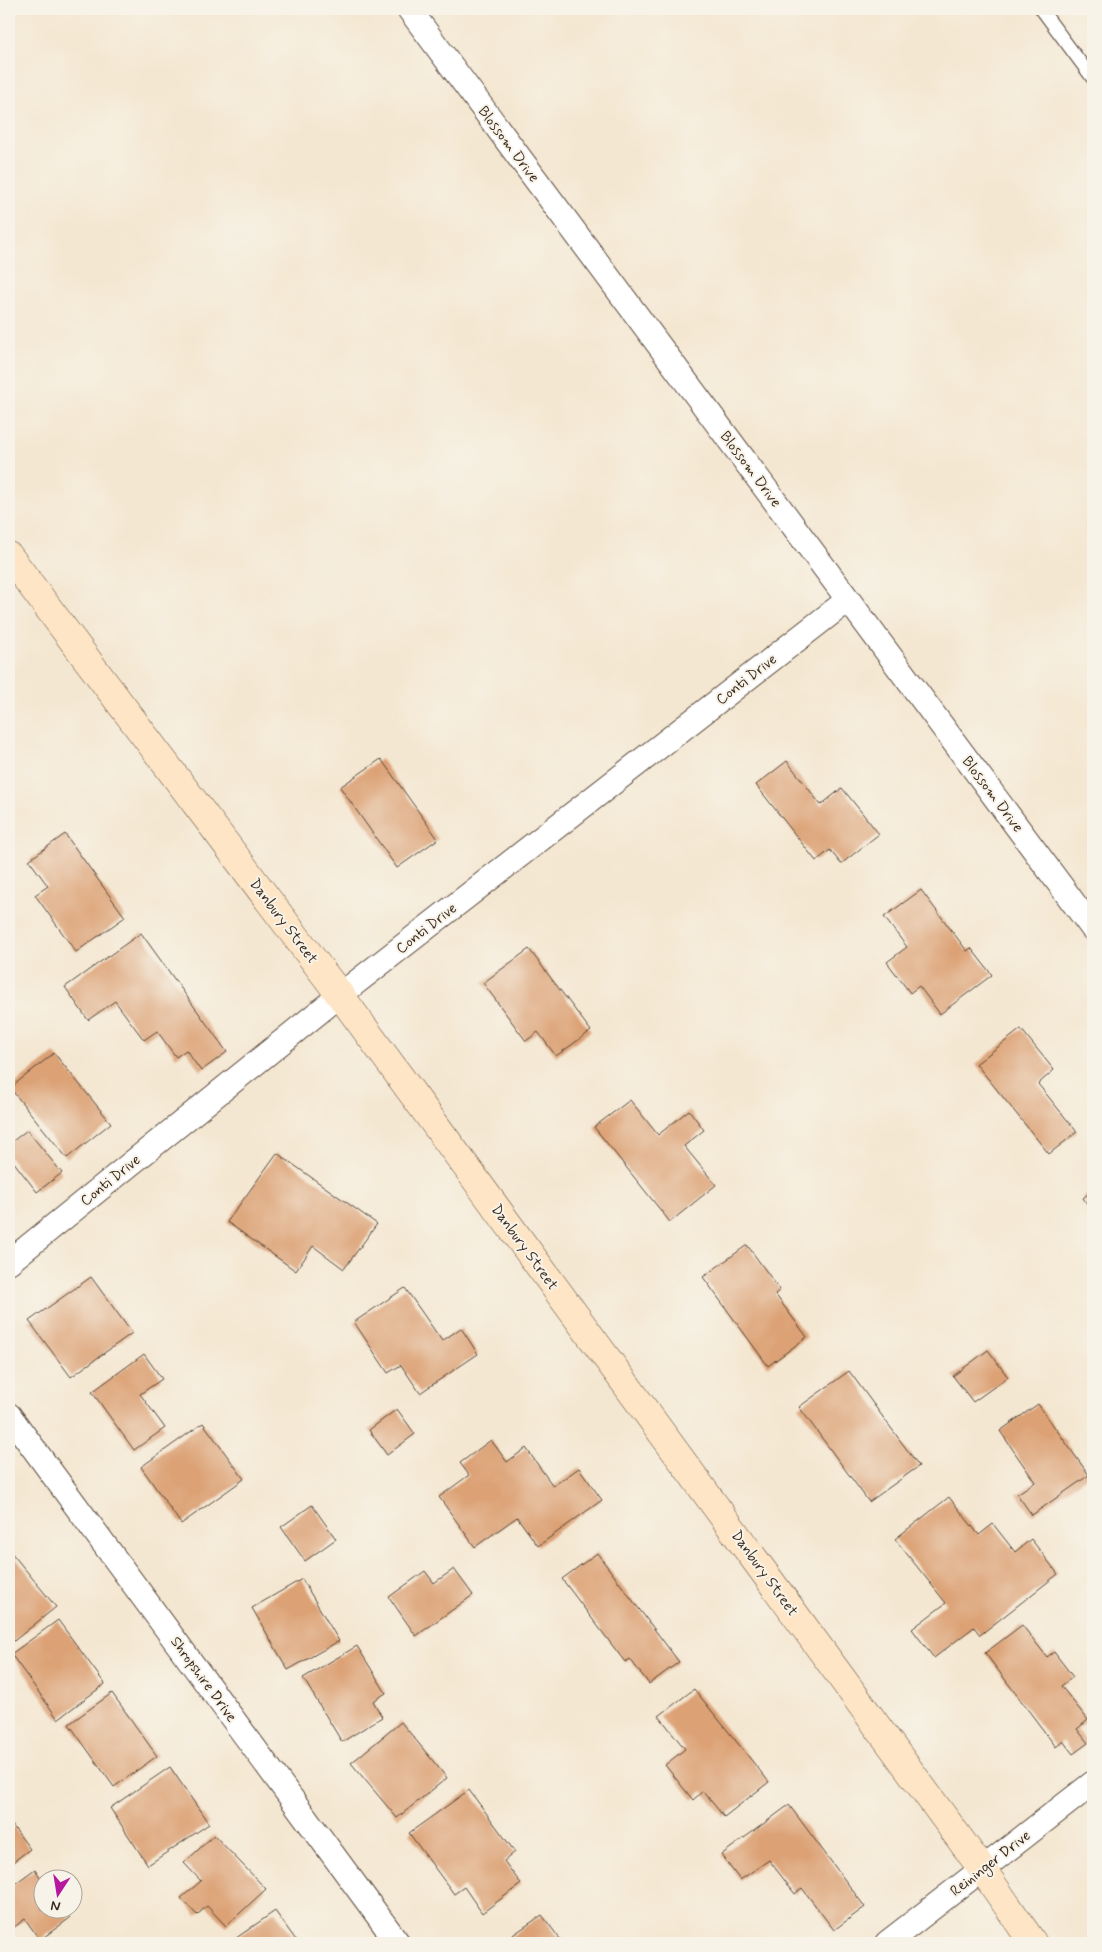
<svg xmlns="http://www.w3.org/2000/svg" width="1102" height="1952" viewBox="0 0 1102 1952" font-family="Mynerve,sans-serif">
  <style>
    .building { fill: #dca175 }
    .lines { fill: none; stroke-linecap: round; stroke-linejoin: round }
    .lane-casing { stroke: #574639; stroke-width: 14 }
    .street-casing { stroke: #574639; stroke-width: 26 }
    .secondary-casing { stroke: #574639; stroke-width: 29 }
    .lane { stroke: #fff; stroke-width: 12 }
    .street { stroke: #fff; stroke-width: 24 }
    .secondary { stroke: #fde5c5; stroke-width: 28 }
    .labels { text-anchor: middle; stroke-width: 4; stroke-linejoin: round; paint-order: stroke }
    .street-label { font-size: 15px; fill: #3b2a1e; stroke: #f7f3e8 }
  </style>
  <rect width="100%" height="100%" fill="#f7f3e8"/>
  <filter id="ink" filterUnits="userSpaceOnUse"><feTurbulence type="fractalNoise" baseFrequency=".02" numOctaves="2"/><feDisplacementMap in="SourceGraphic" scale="10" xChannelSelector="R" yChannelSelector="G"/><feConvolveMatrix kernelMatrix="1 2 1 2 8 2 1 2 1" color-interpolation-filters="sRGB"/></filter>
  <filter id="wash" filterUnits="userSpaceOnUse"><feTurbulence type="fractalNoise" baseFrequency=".0096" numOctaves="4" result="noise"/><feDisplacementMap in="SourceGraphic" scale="20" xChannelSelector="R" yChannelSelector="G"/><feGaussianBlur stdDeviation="1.12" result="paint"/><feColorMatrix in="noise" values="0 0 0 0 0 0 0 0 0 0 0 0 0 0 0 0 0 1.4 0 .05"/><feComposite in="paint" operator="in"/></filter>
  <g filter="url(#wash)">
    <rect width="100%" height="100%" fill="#f4e7d1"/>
    <g id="blocks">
      <path class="building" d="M 381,759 L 438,839 L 397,868 L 340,787 Z
        M 787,761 L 821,805 L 842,788 L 879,834 L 841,864 L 830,850 L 816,861 L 756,785 Z
        M 65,834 L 125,917 L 76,952 L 35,895 L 48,886 L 29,860 Z
        M 921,890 L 967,951 L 971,948 L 992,975 L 940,1014 L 919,986 L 910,993 L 887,962 L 907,947 L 884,917 Z
        M 141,933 L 227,1052 L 201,1071 L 186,1050 L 176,1057 L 157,1031 L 144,1040 L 115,1001 L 88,1020 L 65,987 Z
        M 529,949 L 591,1031 L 556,1056 L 538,1032 L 526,1041 L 483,983 Z
        M 1021,1029 L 1054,1070 L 1038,1084 L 1077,1132 L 1049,1154 L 976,1064 Z
        M 54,1053 L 111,1123 L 67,1158 L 10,1088 Z
        M 630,1100 L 658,1135 L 689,1110 L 704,1130 L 684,1146 L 716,1185 L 670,1222 L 594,1127 Z
        M 27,1130 L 62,1173 L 37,1192 L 9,1156 L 9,1144 Z
        M 277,1153 L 377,1224 L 344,1269 L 313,1246 L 296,1271 L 227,1222 Z
        M 1093,1190 L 1093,1212 L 1083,1198 Z
        M 747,1245 L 780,1290 L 775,1294 L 807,1337 L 768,1366 L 703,1277 Z
        M 91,1277 L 132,1333 L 71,1377 L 29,1321 Z
        M 405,1288 L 442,1341 L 461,1328 L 478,1354 L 420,1393 L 401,1365 L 388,1373 L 354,1322 Z
        M 988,1350 L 1008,1377 L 973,1402 L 953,1376 Z
        M 144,1354 L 162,1379 L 140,1394 L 165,1428 L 134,1450 L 92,1392 Z
        M 849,1371 L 919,1466 L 869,1502 L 799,1407 Z
        M 1038,1404 L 1089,1475 L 1032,1515 L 1017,1494 L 1035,1482 L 1000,1431 Z
        M 397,1409 L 415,1434 L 387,1455 L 369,1430 Z
        M 203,1423 L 244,1479 L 181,1524 L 141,1467 Z
        M 491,1440 L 507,1462 L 526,1448 L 553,1486 L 579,1468 L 602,1500 L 538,1546 L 517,1517 L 475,1547 L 439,1497 L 469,1475 L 460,1463 Z
        M 949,1497 L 979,1535 L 993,1524 L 1015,1552 L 1031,1539 L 1058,1574 L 980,1635 L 974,1627 L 934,1658 L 912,1629 L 946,1603 L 895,1539 Z
        M 312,1505 L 336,1539 L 305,1561 L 281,1527 Z
        M 10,1551 L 56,1607 L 9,1645 L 9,1552 Z
        M 597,1553 L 679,1662 L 649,1684 L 630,1659 L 625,1662 L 562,1579 Z
        M 454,1569 L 473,1595 L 416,1636 L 389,1597 L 425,1571 L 434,1583 Z
        M 302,1579 L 339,1641 L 288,1670 L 252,1608 Z
        M 58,1620 L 105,1684 L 58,1719 L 11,1654 Z
        M 1022,1625 L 1047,1657 L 1054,1652 L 1073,1677 L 1061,1686 L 1088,1720 L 1077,1729 L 1088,1743 L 1073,1754 L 1063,1741 L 1056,1747 L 985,1653 Z
        M 357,1646 L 386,1693 L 373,1701 L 382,1717 L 342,1742 L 303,1678 Z
        M 694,1689 L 769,1782 L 724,1817 L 703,1791 L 693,1800 L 665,1765 L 685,1749 L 659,1716 Z
        M 112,1693 L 157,1756 L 114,1787 L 69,1724 Z
        M 401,1722 L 447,1778 L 397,1818 L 351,1763 Z
        M 170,1767 L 209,1824 L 148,1865 L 110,1808 Z
        M 469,1790 L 515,1852 L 504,1861 L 521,1884 L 482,1913 L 464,1887 L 454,1894 L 409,1833 Z
        M 789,1805 L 865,1907 L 834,1930 L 802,1888 L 795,1894 L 769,1860 L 740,1880 L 721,1855 Z
        M 9,1821 L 30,1849 L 9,1865 Z
        M 214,1835 L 266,1889 L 226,1926 L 207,1906 L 197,1915 L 181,1898 L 201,1881 L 184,1863 Z
        M 35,1869 L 42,1880 L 42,1910 L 64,1910 L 70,1918 L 40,1940 L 25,1919 L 9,1931 L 9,1888 Z
        M 275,1911 L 298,1943 L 229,1943 Z
        M 542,1915 L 563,1943 L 501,1943 Z"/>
    </g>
  </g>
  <g filter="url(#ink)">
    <use href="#blocks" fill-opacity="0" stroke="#574639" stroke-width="1"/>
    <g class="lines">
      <defs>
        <path id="lane" d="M 1041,9 L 1093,79"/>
        <path id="street" d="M 409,9 L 1093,929
          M 9,1262 L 340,995 L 848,600
          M 9,1415 L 398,1943
          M 887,1943 L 1093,1783"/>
        <path id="secondary" d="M 9,556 L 340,995 L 982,1869 L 1033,1943"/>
      </defs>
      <use href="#lane" class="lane-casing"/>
      <use href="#street" class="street-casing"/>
      <use href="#secondary" class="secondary-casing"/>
      <use href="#lane" class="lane"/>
      <use href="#street" class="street"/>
      <use href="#secondary" class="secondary"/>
    </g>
  </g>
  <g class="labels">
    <g class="street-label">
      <text transform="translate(509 144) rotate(53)" y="5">Blossom Drive</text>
      <text transform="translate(751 469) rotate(53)" y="5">Blossom Drive</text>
      <text transform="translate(746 679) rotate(-38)" y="5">Conti Drive</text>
      <text transform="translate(993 794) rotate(53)" y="5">Blossom Drive</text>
      <text transform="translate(284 921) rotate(53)" y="5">Danbury Street</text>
      <text transform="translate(426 928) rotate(-38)" y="5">Conti Drive</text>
      <text transform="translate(110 1180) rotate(-39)" y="5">Conti Drive</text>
      <text transform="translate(525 1247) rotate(54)" y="5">Danbury Street</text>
      <text transform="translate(765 1573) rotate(54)" y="5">Danbury Street</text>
      <text transform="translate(204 1679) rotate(54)" y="5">Shropshire Drive</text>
      <text transform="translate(990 1863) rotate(-38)" y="5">Reininger Drive</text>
    </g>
  </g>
  <rect width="1102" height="1952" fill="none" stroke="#f7f3e8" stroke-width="30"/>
  <g transform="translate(58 1894) rotate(192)"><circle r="24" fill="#f7f3e8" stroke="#aca397"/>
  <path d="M0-4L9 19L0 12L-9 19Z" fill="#b5179e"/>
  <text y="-8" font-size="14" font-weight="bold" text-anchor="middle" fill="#3b2a1e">N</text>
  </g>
</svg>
